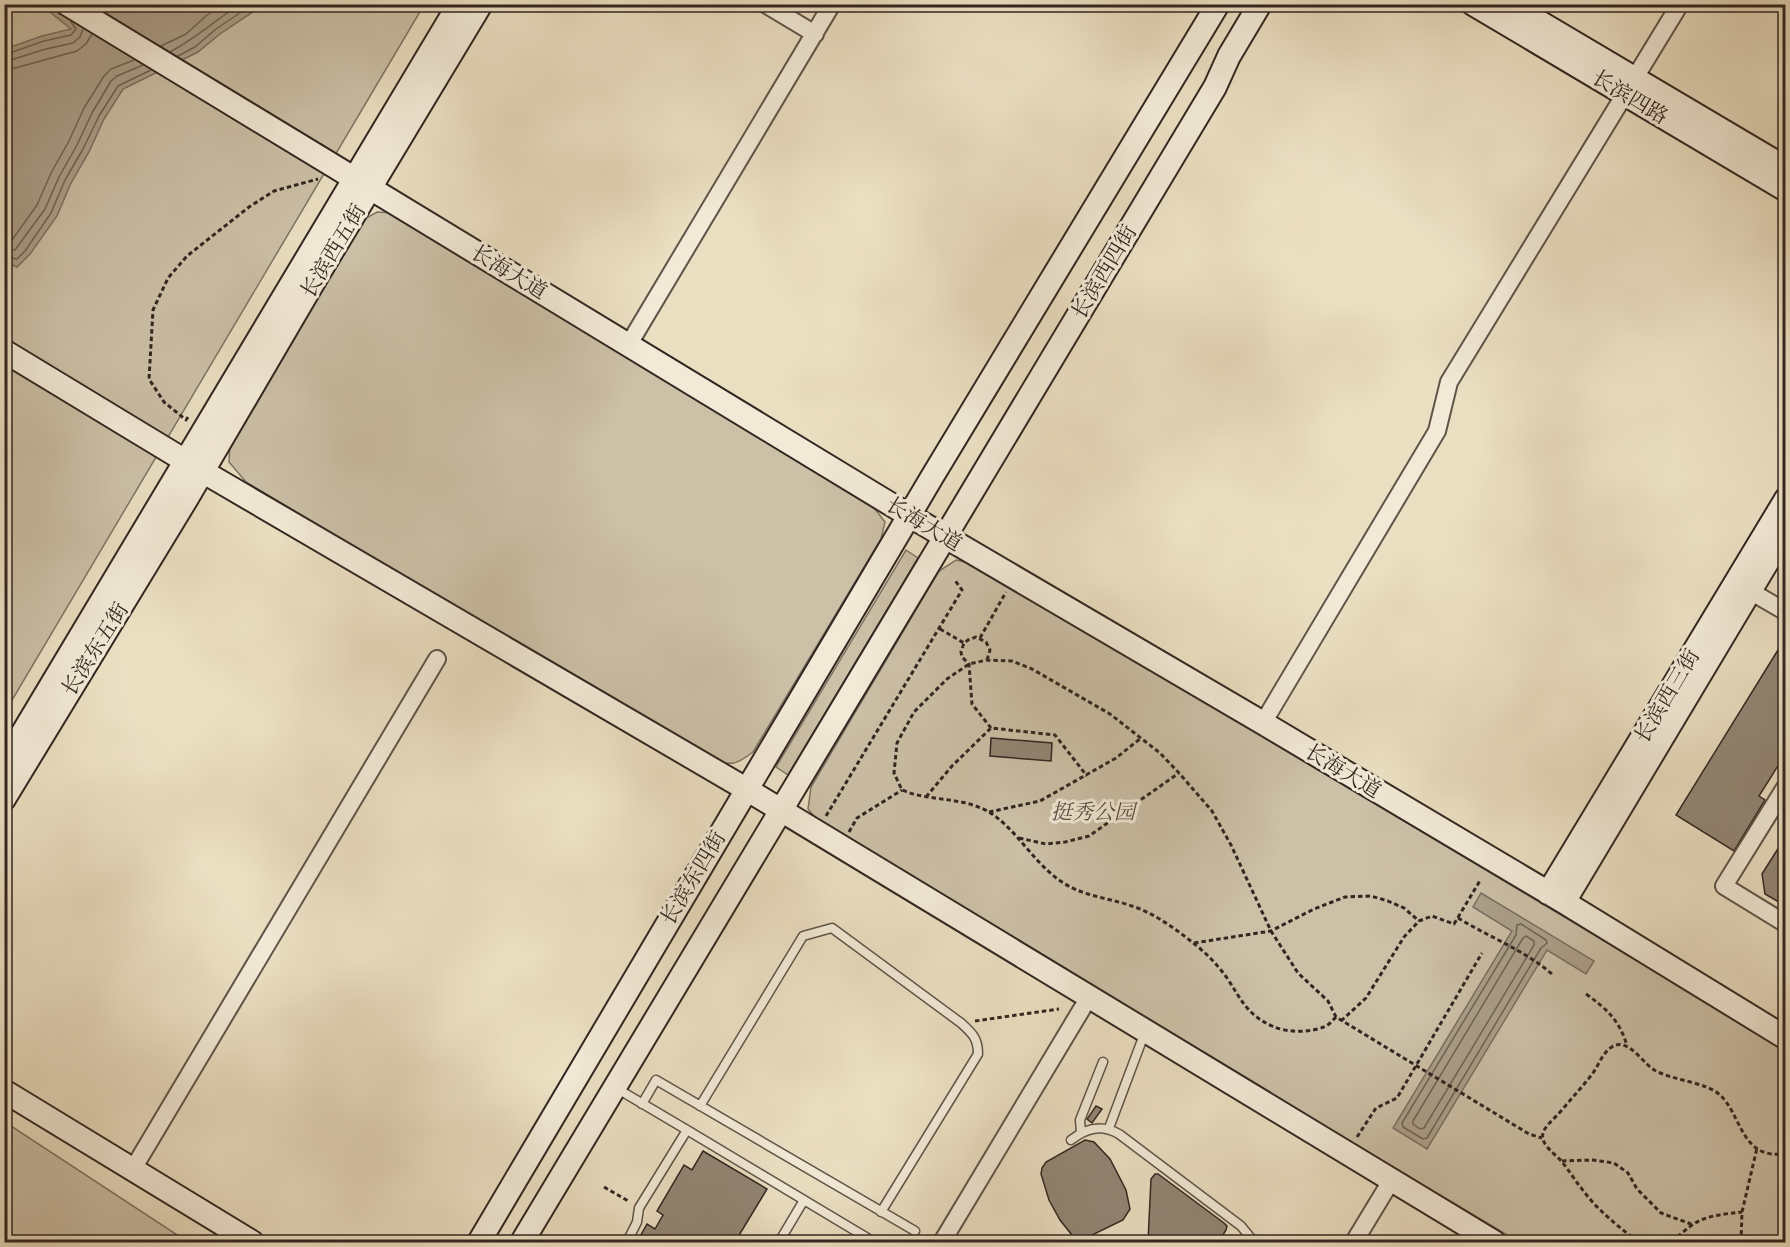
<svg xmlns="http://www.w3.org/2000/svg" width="1790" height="1247" viewBox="0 0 1790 1247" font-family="Alegreya,'Noto Serif SC',serif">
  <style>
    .green { fill: #ccc0a7; stroke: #7f7364; stroke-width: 1.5 }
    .water { fill: #aca08b; stroke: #7b6f61; stroke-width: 1.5 }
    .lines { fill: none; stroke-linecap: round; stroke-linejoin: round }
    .shore { stroke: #6f6356; stroke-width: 1.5 }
    .building { fill: #928675; stroke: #322621; stroke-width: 1.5 }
    .lane-casing { stroke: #605449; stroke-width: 11 }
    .street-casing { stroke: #605449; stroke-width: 20 }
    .secondary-casing { stroke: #322621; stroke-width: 26 }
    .path { stroke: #322621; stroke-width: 3; stroke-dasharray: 4.5 3; stroke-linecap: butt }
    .lane { stroke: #f2ead7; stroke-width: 8 }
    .street { stroke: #f2ead7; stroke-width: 16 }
    .secondary { stroke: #f2ead7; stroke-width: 22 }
    .labels { text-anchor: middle; stroke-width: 6; stroke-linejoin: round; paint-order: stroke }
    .street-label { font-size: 21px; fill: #322621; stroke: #f2ead7 }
    .park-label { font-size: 21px; font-style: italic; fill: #584c42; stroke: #f2ead7 }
  </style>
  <rect width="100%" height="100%" fill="#ebdfc2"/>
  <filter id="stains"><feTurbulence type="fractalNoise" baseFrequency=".00333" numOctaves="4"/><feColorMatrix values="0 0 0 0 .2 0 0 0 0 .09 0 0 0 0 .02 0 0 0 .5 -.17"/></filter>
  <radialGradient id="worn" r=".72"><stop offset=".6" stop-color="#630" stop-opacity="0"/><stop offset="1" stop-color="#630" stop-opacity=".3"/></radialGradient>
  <path class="green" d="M 5,5 L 424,5 L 5,712 Z
    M 377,212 L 393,213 L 871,504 L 885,522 L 881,539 L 753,752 C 735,766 731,766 709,758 L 246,482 L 229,462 L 230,441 L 361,221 Z
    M 906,550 L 918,558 L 788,775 L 776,767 Z
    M 956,560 L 974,564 L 1785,1049 L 1785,1242 L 1519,1242 L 823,827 L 808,809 L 811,787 L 939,571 Z
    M 4,1122 L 5,1122 L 188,1242 L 5,1242 Z"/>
  <path class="water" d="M 41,5 L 263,5 L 220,34 L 198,52 L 123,89 L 104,119 L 89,152 L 71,183 L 57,216 L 30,254 L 17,267 L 5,262 L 5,49 L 42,36 L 71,29 Z
    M 1481,893 L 1594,961 L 1586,974 L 1547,950 L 1427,1149 L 1393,1128 L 1512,931 L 1473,907 Z"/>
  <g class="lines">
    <path class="shore" d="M 161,46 L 186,34 L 206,16 L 223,4
      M 170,52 C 195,39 216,20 240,4
      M 4,55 L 44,41 L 71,35 L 76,29 L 71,22
      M 178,56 L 195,47 L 216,29 L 253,4
      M 4,62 L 46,49 L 73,43 L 80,37 L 83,29
      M 4,71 L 77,51 L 86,44 L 92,34
      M 4,241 L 12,240 L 37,205 L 51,173 L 69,141 L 84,108 L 104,76 L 111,69 L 134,60
      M 4,250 L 15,250 L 45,209 L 59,177 L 77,145 L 92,113 L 111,81 L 117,76 L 143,65
      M 4,257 L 17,259 L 25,251 L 51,213 L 65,180 L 83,149 L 99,116 L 118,86 L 151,70
      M 1521,924 L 1546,940 L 1547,943 L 1541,948 L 1427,1138 L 1423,1139 L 1403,1127 L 1402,1123 L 1516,935 L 1517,925 Z
      M 1526,936 L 1534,941 L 1534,945 L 1424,1128 L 1420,1129 L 1413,1124 L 1413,1121 L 1523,938 Z"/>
  </g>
  <path class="building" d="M 1786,637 L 1786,753 L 1759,796 L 1765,800 L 1734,851 L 1676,815 Z
    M 991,738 L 1052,743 L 1051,761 L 990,756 Z
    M 1786,836 L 1786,906 L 1765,894 L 1762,874 Z
    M 1786,836 L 1786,906 L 1765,894 L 1762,874 Z
    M 1096,1106 L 1102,1109 L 1092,1123 L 1087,1119 Z
    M 1085,1140 L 1094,1142 L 1110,1159 L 1126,1190 L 1130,1209 L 1123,1220 L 1084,1239 L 1072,1235 L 1060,1220 L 1049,1200 L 1041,1174 L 1042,1168 L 1046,1162 Z
    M 703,1151 L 767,1189 L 735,1242 L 637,1242 L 647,1224 L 655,1229 L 663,1215 L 657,1211 L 684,1165 L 692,1170 Z
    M 1155,1174 L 1158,1174 L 1224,1223 L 1227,1226 L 1226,1230 L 1220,1240 L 1215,1242 L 1148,1242 L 1151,1179 Z"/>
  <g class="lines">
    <defs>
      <path id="lane" d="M 616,1088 L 687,1130
        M 642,1104 L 656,1080 L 915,1231
        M 700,1106 L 803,936 L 832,928 L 961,1023 C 972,1033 978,1038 978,1054 L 881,1212
        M 1109,1128 L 1145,1032
        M 1081,1132 L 1080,1120 L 1103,1062
        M 1071,1140 C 1086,1128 1101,1124 1119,1134 L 1241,1226 L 1254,1242
        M 627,1242 L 637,1222 L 639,1208 L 687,1130 L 874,1242
        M 779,1242 L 804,1200"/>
      <path id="street" d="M 765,4 L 815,34
        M 629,344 L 832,4
        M 1750,591 L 1786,612
        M 1263,723 L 1437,431 L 1449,382 L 1680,4
        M 1786,786 L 1724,886 L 1786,924
        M 133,1169 L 437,659
        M 942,1242 L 1089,997
        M 1354,1242 L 1391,1181"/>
      <path id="secondary" d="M 67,4 L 910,516 L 1263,723 L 1564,902 L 1786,1038
        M 1473,4 L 1786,190
        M 1509,4 L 1786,168
        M 4,351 L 202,471 L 746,789 L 1494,1242
        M 4,764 L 459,4
        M 4,799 L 186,500 L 319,273 L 481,4
        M 1548,893 L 1786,499
        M 1564,902 L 1786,531
        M 4,1091 L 252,1242
        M 479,1242 L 932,477 L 1218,4
        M 522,1242 L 1215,87 L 1229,56 L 1260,4"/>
    </defs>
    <use href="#lane" class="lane-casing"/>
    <use href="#street" class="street-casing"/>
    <use href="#secondary" class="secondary-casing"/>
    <path class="path" d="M 188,417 L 186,420 L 164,402 L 149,379 L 153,310 L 168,278 L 187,256 L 249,207 L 274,191 L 318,179
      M 940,629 L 964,643
      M 980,638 L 1006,592
      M 987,660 L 990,650 L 986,642 L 976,637 L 968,640 L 964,643 L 961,652 L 962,657 L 969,664 L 972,704 L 991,728
      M 926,797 L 952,766 L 991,728 L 1055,735 L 1087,776
      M 989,812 L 1040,801 L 1116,758 L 1141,738
      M 826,816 L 962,590 L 954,579
      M 849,832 L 857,818 L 902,790
      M 1019,838 L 1046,844 L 1065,842 L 1089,836 L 1179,773
      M 1458,918 C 1489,937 1524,950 1552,974
      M 1194,943 L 1271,931 L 1314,909 L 1345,897 L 1371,896 L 1388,901 L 1404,908 L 1419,921
      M 1586,994 C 1607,1009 1620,1021 1627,1046
      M 1336,1017 C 1333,1020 1330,1024 1326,1026 C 1311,1033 1287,1033 1272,1026 C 1247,1015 1241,999 1227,978 C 1218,965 1204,951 1192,942 C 1173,927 1152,912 1129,905 C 1107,898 1085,896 1065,884 C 1034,865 1019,831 989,812 C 961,796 930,802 902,790 L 894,773 L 897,743 L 914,712 L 947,679 L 969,664 L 987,660 L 1012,661 L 1032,669 L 1110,714 L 1160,753 L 1179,773 L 1212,811 L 1231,845 L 1271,931 L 1298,973 L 1328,1001 L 1336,1017 L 1529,1134 L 1542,1138
      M 975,1021 L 1059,1009
      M 1341,1021 L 1366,998 L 1404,937 L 1419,921 L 1432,916 L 1454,924 L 1481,879
      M 1357,1137 L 1376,1108 L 1397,1098 L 1482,953
      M 1562,1161 L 1593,1160 L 1614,1163 L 1628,1173 L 1637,1189 L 1661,1213 L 1691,1224
      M 604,1187 L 630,1202
      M 572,1241 L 575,1242
      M 1638,1242 C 1618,1226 1597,1210 1582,1189 C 1572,1177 1566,1164 1554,1154 C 1532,1134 1546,1128 1561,1111 C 1572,1098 1583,1086 1593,1073 C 1598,1066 1602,1055 1608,1050 C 1610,1048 1613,1046 1616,1045 C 1631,1041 1644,1065 1656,1071 C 1675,1081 1706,1082 1720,1095 C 1738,1111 1741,1147 1767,1153 C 1773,1155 1780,1154 1786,1154
      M 1672,1242 C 1698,1217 1706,1216 1742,1212
      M 1741,1242 L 1742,1212 L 1757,1148"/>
    <use href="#lane" class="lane"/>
    <use href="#street" class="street"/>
    <use href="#secondary" class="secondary"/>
  </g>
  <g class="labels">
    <g class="street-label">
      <text transform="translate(1630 97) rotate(31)" y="7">长滨四路</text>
      <text transform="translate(333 251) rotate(-59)" y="7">长滨西五街</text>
      <text transform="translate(509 272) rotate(31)" y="7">长海大道</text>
      <text transform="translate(1104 272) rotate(-59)" y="7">长滨西四街</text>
      <text transform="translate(924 524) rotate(31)" y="7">长海大道</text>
      <text transform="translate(95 649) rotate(-58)" y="7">长滨东五街</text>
      <text transform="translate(1667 696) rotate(-59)" y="7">长滨西三街</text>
      <text transform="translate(1343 771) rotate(31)" y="7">长海大道</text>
      <text transform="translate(693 878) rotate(-59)" y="7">长滨东四街</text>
    </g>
    <g class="park-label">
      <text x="1093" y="819">挺秀公园</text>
    </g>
  </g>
  <rect width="1790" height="1247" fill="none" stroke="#ebdfc2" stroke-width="24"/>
  <rect x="6" y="6" width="1778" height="1235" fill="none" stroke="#322621" stroke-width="3"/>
  <rect x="12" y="12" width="1766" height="1223" fill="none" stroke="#322621" stroke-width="1.5"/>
  <rect width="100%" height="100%" filter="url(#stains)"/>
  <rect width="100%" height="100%" fill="url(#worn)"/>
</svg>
